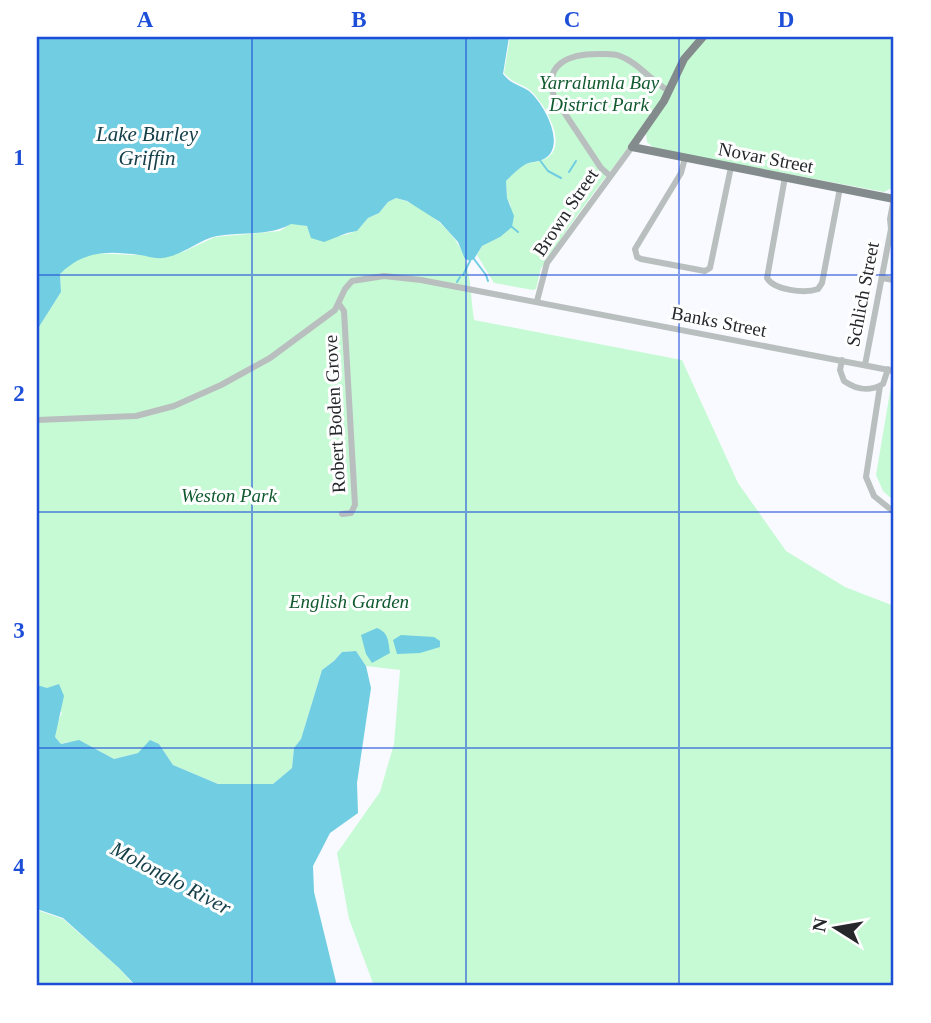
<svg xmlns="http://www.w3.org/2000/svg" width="931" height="1023" viewBox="0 0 931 1023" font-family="'Times New Roman',serif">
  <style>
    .green { fill: #c6fad4 }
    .water { fill: #71cde1 }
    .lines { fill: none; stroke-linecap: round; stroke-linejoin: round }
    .stream { stroke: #71cde1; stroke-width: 2 }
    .minor { stroke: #b9bebe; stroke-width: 6 }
    .major { stroke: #838b8c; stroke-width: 8 }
    .grid { fill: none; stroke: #1d4ed8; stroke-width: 2; stroke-opacity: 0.55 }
    .labels { text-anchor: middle; stroke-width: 6; stroke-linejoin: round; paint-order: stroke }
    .park-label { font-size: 19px; font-style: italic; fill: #115a30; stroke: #fff }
    .street-label { font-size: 19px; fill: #26272b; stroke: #fff }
    .water-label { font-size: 21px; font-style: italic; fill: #16414a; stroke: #fff }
    .neatline { fill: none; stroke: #1d4ed8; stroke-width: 2.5 }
    .grid-label { font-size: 23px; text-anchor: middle; font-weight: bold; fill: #1d4ed8 }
  </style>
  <rect width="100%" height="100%" fill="#f8faff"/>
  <path class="green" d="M 510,37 L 700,37 C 678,74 656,111 630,145 C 606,177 582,207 561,239 L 562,245 L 541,268 L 536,289 L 533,290 L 494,283 L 477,255 L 482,246 L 500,237 L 511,206 L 507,198 L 506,181 C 512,175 519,167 526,164 C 532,162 540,162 547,158 C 569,144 544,103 531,91 C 522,83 513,84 504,73 Z
    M 708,37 L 894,37 L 894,187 L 884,192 L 655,149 L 647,142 L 646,133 L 688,57 Z
    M 396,198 C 424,205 455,231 465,258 C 471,277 471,300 474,320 L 682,360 L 738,483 L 786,551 L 845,587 L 894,606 L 894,986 L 374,986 L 349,919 L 337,853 L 380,792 L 394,744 L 400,670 L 366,666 L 356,651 L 342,652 L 334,661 L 322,670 L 301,739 L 294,748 L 292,768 L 273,784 L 218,784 L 173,765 L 159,744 L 138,753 L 114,759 C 98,751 79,737 61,744 L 55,737 L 56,725 L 62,713 L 46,688 L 37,685 L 37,330 L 61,292 L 60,274 L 71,263 L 93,253 L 135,255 L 183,252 L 215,237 L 280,231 L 290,224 L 298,224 L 341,236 L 357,231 L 368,218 L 379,213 L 388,202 Z
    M 892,380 L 894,381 L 894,501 L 883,491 L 876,475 Z
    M 37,910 L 63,919 L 119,968 L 135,986 L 37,986 Z"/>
  <path class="water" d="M 37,37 L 509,37 L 503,74 C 512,85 519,84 529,91 C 543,103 562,137 550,154 C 544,162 533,161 526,164 C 519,168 512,175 506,181 L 507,198 L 514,216 L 512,227 L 500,237 L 482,246 L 474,259 L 470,261 L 465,259 L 458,242 L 440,222 L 407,201 L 396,198 L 388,202 L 379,213 L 368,218 L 357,231 L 347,233 L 324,242 L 311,238 L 307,226 L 291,224 C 268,237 242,231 217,236 C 198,240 182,256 162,258 C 155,259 147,256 140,255 C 108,251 84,250 60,274 L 61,292 L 37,330 Z
    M 377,628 C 389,633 388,641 390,653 L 372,663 L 366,654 L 361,635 Z
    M 401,635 L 434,637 L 440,641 L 440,647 L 420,653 L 397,654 L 393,640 Z
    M 356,651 L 366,666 L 371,688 L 357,783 L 358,813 L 330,833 L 313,866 L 314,892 L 337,986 L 136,986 L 119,968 L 63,918 L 37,909 L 37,685 L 47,688 L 59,684 L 64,696 L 55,737 L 61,744 L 79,740 L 114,759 L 138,753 L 150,740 L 159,744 L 173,765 L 218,784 L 273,784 L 292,768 L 294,748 L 301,739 L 322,670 L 334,661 L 342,652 Z"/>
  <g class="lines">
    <path class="stream" d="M 539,159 L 548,171 L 561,178
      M 569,172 L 576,161
      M 512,227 L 518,232
      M 474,259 L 486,275 L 488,281
      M 463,275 L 470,261
      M 457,282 L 460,277"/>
    <path class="minor" d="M 685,158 L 681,173 L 635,249 L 637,257 L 641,259 L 705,271 L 710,268 L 731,167
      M 609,175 L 601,168 L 554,97 C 543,63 570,54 598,54 C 606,54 613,53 620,56 C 639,63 651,81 669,91
      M 785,177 L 767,278 C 774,290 805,294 818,289 L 822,283 L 840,188
      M 882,278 L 894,280
      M 537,301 L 547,263 L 632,147
      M 339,304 L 344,311 L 355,505 L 351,513 L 342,514
      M 842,360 L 840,370 L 844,381 C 857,390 869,392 883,384 L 888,369
      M 865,365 L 891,229 L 890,219 L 894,198
      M 880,386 L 866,477 L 874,496 L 894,512
      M 37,420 L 136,416 L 174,406 L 221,385 L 270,358 L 335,310 L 345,289 L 352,281 L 384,276 L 421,280 L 894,371"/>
    <path class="major" d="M 703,37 L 684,59 L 664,101 L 632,147 L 894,199"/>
  </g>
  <path class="grid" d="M 252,37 L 252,986M 466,37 L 466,986M 679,37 L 679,986M 37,275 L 894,275M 37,512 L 894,512M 37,748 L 894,748"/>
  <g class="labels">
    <g class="park-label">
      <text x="599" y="89">Yarralumla Bay<tspan x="599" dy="22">District Park</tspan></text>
      <text x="229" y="502">Weston Park</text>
      <text x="349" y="608">English Garden</text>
    </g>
    <g class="street-label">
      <text transform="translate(766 157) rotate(11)" y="7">Novar Street</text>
      <text transform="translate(565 212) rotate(-56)" y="7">Brown Street</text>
      <text transform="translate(862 294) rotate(-79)" y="7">Schlich Street</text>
      <text transform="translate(719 321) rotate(11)" y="7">Banks Street</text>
      <text transform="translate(334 414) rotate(-93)" y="7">Robert Boden Grove</text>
    </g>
    <g class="water-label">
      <text x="147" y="141">Lake Burley<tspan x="147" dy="24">Griffin</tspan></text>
      <text transform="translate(171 878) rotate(28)" y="7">Molonglo River</text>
    </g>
  </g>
  <rect width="931" height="1023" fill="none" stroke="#ffffff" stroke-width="77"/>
  <g transform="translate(836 928) rotate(281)" stroke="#ffffff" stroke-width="5" paint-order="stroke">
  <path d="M0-5L12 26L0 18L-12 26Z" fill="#26272b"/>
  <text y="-10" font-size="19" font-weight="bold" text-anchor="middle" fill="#26272b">N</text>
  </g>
  <rect x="38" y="38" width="854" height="946" class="neatline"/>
  <g class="grid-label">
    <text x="145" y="27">A</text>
    <text x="359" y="27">B</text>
    <text x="572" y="27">C</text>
    <text x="786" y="27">D</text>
    <text x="19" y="165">1</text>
    <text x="19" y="401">2</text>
    <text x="19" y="638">3</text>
    <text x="19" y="874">4</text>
  </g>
</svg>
